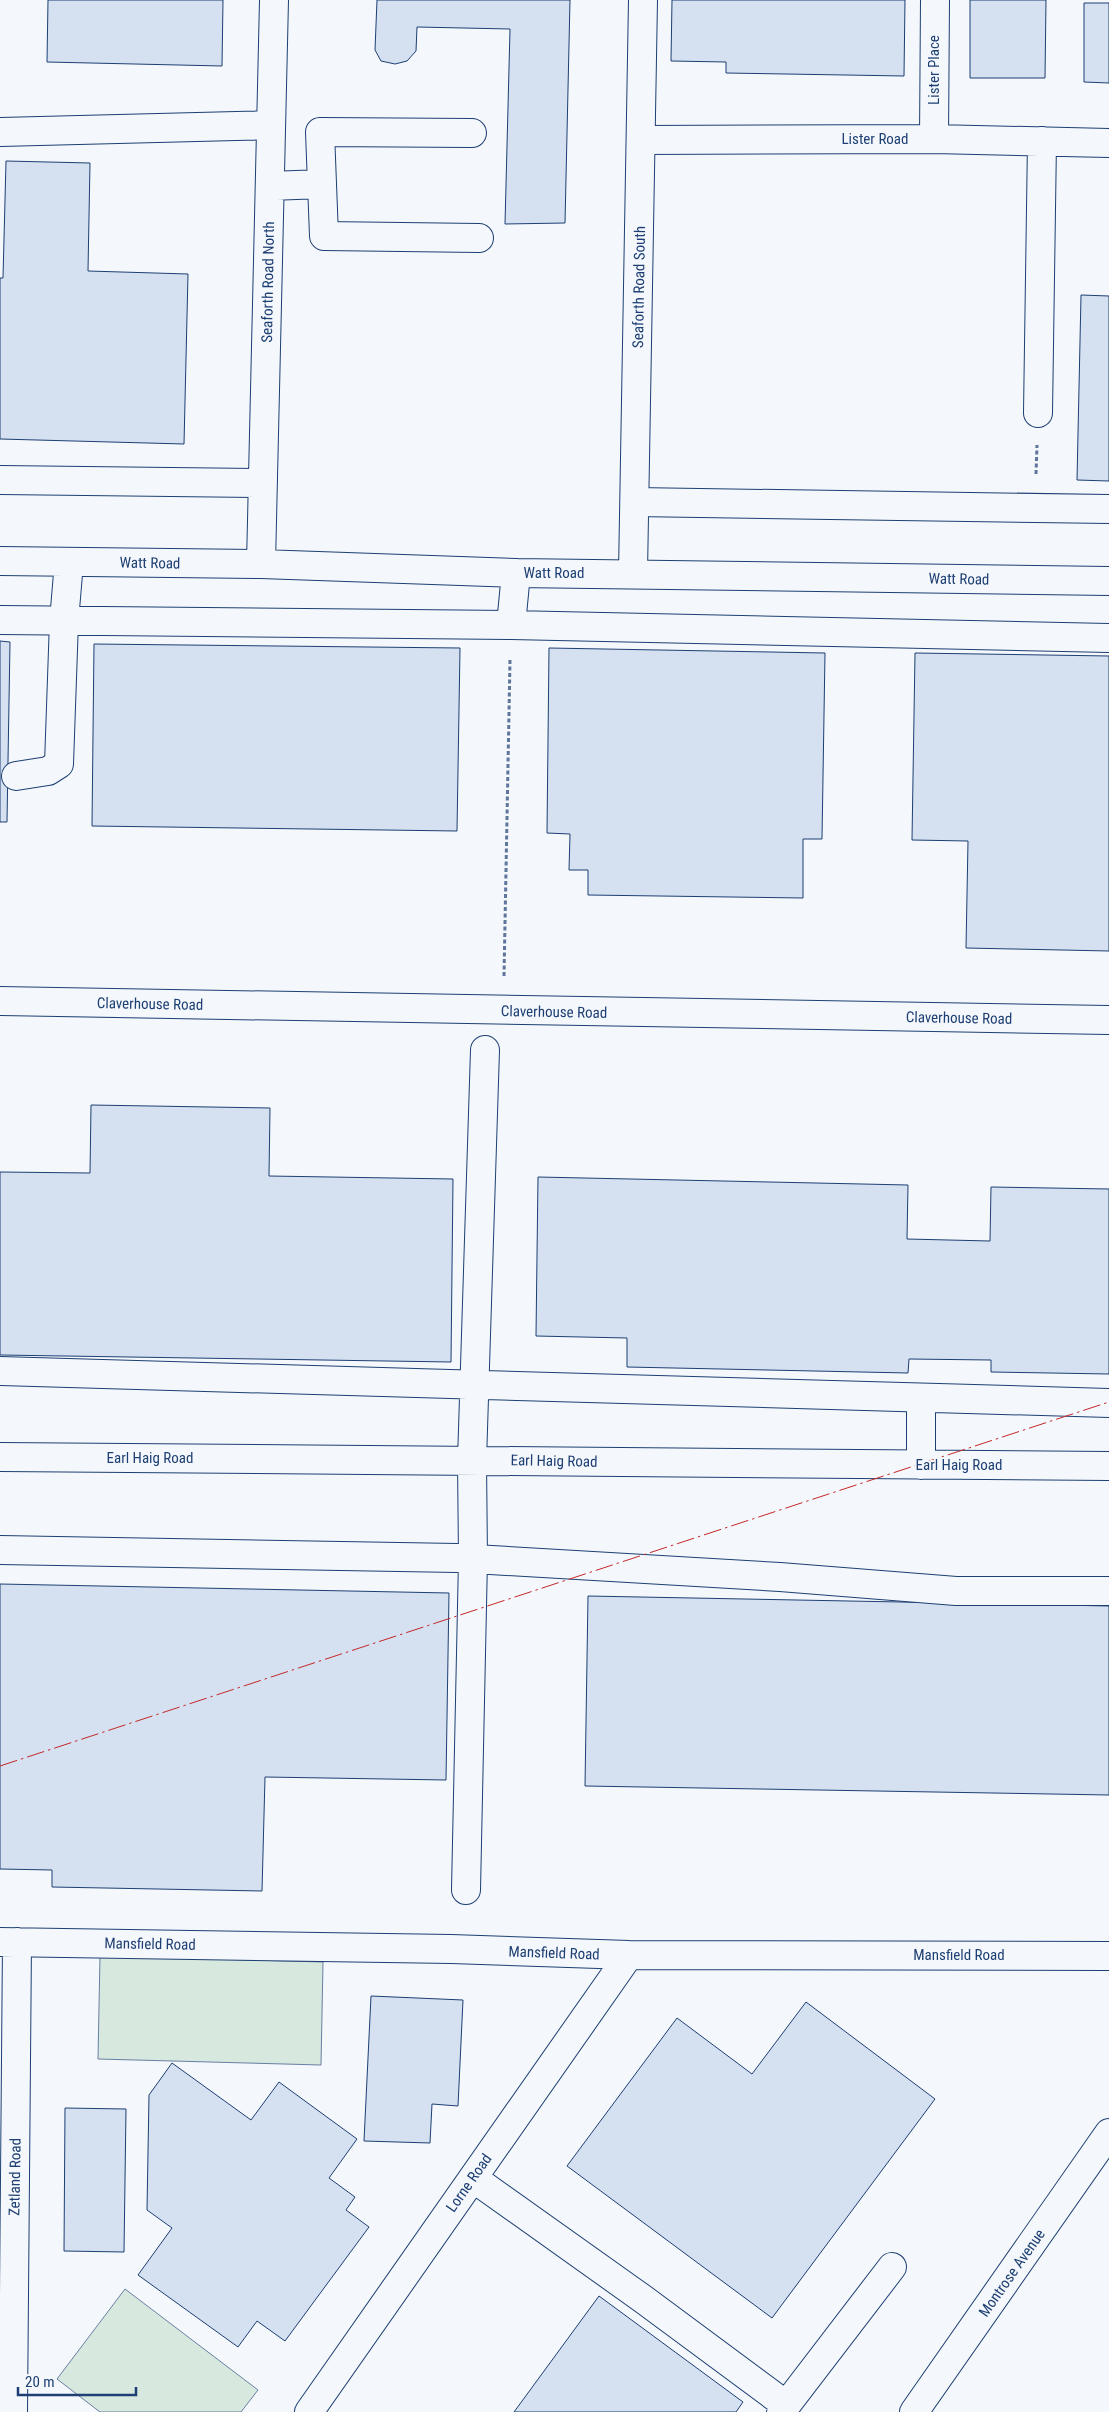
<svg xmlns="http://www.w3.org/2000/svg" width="1109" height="2412" viewBox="0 0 1109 2412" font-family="'Roboto Condensed',sans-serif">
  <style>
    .green { fill: #d7e8df; stroke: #687fa3 }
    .building { fill: #d5e0f0; stroke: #1d3f73 }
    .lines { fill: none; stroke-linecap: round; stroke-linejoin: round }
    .minor-casing { stroke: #1d3f73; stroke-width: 30 }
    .path { stroke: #5e769c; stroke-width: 3; stroke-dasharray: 4 2.5; stroke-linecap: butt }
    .minor { stroke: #f4f7fb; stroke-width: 28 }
    .power { stroke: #c62828; stroke-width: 1; stroke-dasharray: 18 4 2.5 4; stroke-linecap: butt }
    .labels { text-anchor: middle; stroke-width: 4; stroke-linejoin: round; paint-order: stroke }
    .street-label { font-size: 15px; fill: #1d3f73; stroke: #f4f7fb }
  </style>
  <rect width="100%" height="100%" fill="#f4f7fb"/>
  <path class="green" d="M 100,1956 L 323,1962 L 321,2065 L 98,2059 Z
    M 125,2289 L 258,2390 L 241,2412 L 100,2412 L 57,2379 Z"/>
  <path class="building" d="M 48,0 L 223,0 L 222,66 L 47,62 Z
    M 377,0 L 570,0 L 565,223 L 505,224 L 510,29 L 417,27 L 416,51 L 407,61 L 395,64 L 381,61 L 375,50 Z
    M 672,0 L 905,0 L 904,76 L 726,73 L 726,62 L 671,61 Z
    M 970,0 L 1046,0 L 1045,78 L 970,78 Z
    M 1084,3 L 1109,3 L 1109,83 L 1084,82 Z
    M 6,161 L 90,163 L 88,271 L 188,274 L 184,444 L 0,439 L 0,278 L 3,278 Z
    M 1081,295 L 1109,296 L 1109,481 L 1077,480 Z
    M 0,641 L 10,642 L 7,822 L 0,822 Z
    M 94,644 L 460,648 L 457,831 L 92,826 Z
    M 549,648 L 825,653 L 822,839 L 803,839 L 803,898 L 588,895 L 588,870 L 569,870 L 570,834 L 547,833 Z
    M 915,653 L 1109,656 L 1109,951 L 966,948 L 968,841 L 912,840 Z
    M 91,1105 L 270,1108 L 269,1176 L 453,1179 L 451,1362 L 0,1355 L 0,1172 L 90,1173 Z
    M 538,1177 L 908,1185 L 907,1239 L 990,1241 L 991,1187 L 1109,1189 L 1109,1374 L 991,1372 L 991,1360 L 909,1359 L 908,1373 L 627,1367 L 627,1338 L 536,1336 Z
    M 0,1584 L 449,1593 L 446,1780 L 265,1777 L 262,1891 L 52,1887 L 52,1870 L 0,1869 Z
    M 588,1596 L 1109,1606 L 1109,1795 L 585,1786 Z
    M 371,1996 L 463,2000 L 458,2106 L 432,2104 L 430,2143 L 364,2141 Z
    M 806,2002 L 935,2099 L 772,2318 L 567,2166 L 677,2018 L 752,2074 Z
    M 172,2063 L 251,2120 L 279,2082 L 357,2139 L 329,2178 L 355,2197 L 346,2210 L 369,2227 L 285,2341 L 257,2321 L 238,2347 L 138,2275 L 172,2228 L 147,2210 L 149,2095 Z
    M 65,2108 L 126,2109 L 124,2252 L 64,2251 Z
    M 599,2296 L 743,2402 L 736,2412 L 514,2412 Z"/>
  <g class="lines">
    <defs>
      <path id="minor" d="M 0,132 L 271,125
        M 934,139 L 935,0
        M 641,140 L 934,139 L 1109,143
        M 322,184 L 320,132 L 472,133
        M 270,186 L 322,184 L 324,236 L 479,238
        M 1038,413 L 1042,141
        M 0,480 L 263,483
        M 635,502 L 1109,509
        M 0,561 L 261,564 L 516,573 L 1109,581
        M 261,564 L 274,0
        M 633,573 L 643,0
        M 0,620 L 511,625 L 1109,638
        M 511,625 L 516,573
        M 16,776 L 48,771 L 59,764 L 64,621 L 69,562
        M 0,1001 L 1109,1020
        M 0,1371 L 1109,1403
        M 0,1457 L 1109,1466
        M 921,1465 L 921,1398
        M 0,1550 L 457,1558 L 780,1577 L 956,1591 L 1109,1591
        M 466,1890 L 473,1559 L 472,1461 L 485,1050
        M 0,1942 L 451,1949 L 629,1955 L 1109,1956
        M 473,2178 L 643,2299 L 786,2405
        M 13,2412 L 17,1942
        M 309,2412 L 629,1955
        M 781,2412 L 892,2267
        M 914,2412 L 1109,2133"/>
    </defs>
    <use href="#minor" class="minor-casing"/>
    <path class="path" d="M 1036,474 L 1037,445
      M 504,976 L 510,660"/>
    <use href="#minor" class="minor"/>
    <path class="power" d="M 0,1766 L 1109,1402"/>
  </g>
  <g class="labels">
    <g class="street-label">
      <text transform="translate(934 70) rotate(-90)" y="5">Lister Place</text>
      <text x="875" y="144">Lister Road</text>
      <text transform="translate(268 282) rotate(-89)" y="5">Seaforth Road North</text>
      <text transform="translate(639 287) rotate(-89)" y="5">Seaforth Road South</text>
      <text transform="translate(150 563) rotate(1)" y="5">Watt Road</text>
      <text x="554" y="578">Watt Road</text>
      <text transform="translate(959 579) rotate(1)" y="5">Watt Road</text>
      <text transform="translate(150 1004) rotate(1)" y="5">Claverhouse Road</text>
      <text transform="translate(554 1012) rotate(1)" y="5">Claverhouse Road</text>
      <text transform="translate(959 1018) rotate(1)" y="5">Claverhouse Road</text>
      <text x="150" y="1463">Earl Haig Road</text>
      <text transform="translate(554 1461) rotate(1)" y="5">Earl Haig Road</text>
      <text x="959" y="1470">Earl Haig Road</text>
      <text transform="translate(150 1944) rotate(1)" y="5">Mansfield Road</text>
      <text transform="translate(554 1953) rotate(2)" y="5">Mansfield Road</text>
      <text x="959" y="1960">Mansfield Road</text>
      <text transform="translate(15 2177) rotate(-89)" y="5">Zetland Road</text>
      <text transform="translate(469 2183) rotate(-55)" y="5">Lorne Road</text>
      <text transform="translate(1012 2273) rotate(-55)" y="5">Montrose Avenue</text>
    </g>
  </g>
  <path d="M18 2387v8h118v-8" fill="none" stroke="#1d3f73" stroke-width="2.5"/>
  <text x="25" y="2387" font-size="15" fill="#1d3f73" stroke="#f4f7fb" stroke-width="4" paint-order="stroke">20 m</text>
</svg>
